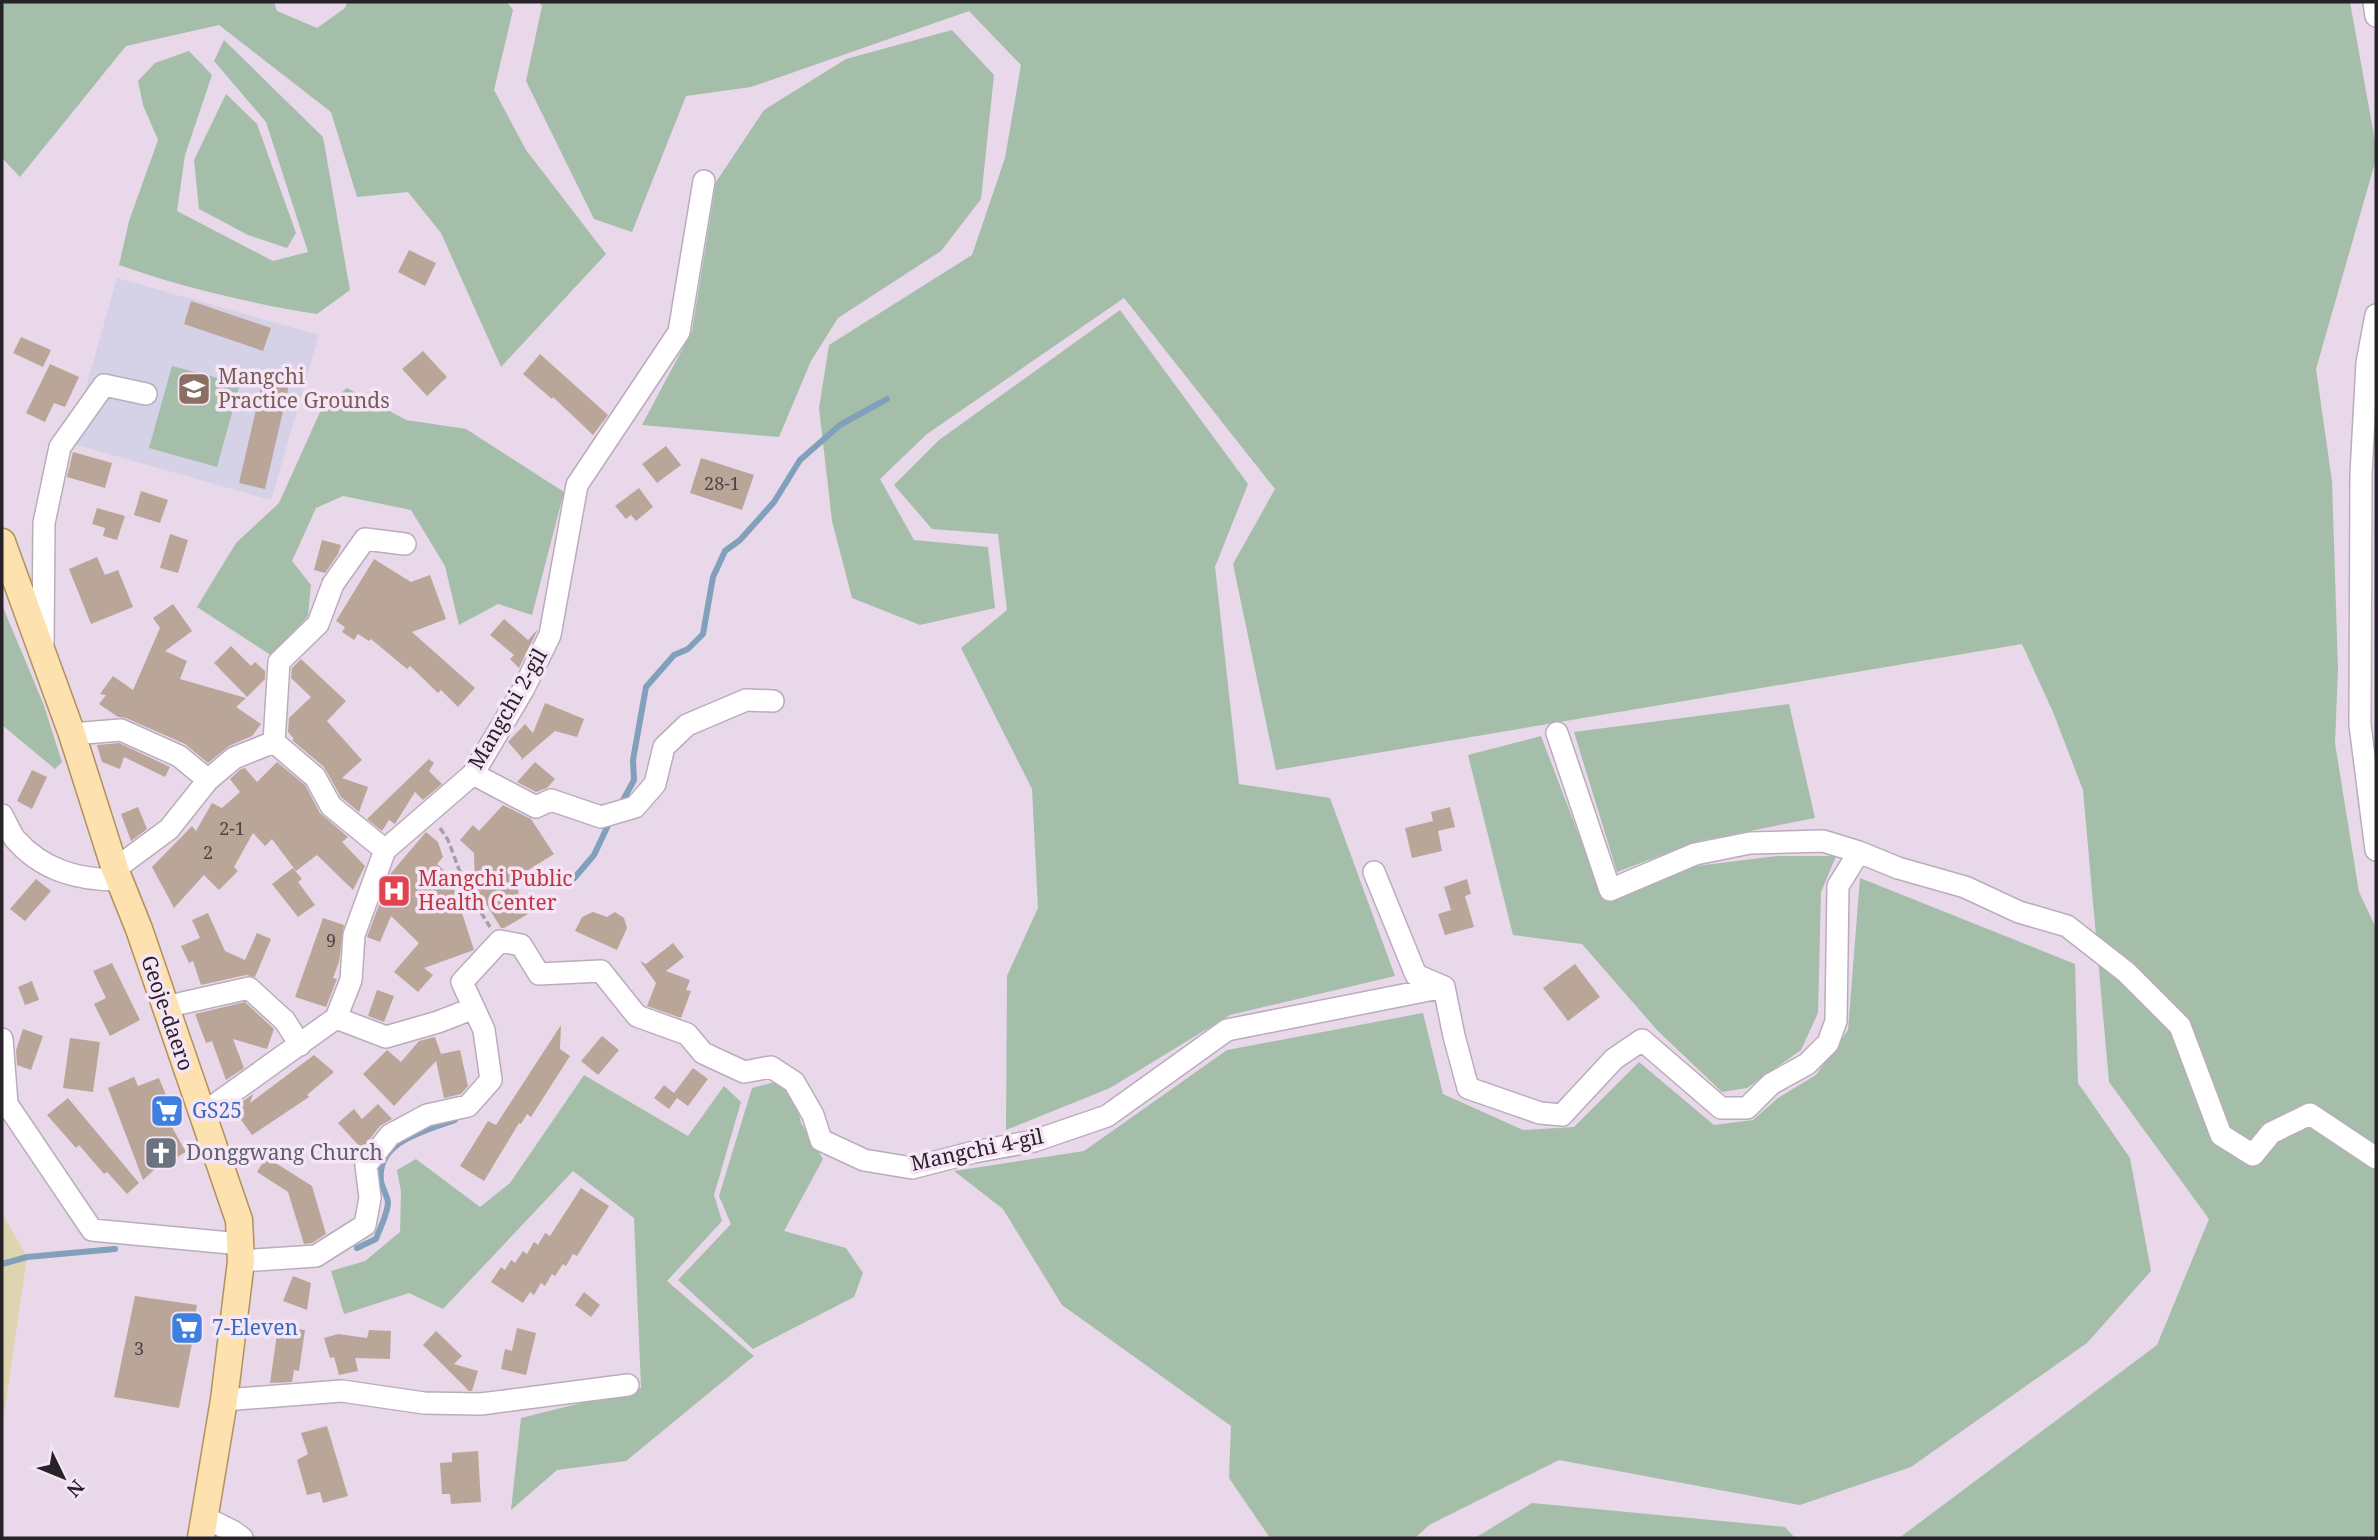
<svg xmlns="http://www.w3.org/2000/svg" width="2378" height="1540" viewBox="0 0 2378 1540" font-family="'Noto Serif',serif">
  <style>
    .education { fill: #d5d1e7 }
    .green { fill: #a4beaa }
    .sand { fill: #ded5b0 }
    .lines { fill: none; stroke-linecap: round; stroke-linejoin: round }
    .stream { stroke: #81a0bc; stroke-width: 6 }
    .building { fill: #baa699 }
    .minor-casing { stroke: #bbacbd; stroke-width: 24 }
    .major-casing { stroke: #b1915d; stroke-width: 29 }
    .path { stroke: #aa9dab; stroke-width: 3.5; stroke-dasharray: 7 3.5; stroke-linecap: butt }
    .minor { stroke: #fff; stroke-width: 21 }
    .major { stroke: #fde1af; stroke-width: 26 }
    .labels { text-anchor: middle; stroke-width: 7; stroke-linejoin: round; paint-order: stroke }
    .number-label { font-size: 18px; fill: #4c4244 }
    .education-label { font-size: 21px; fill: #785e54; stroke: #f6e5f7; text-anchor: start }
    .street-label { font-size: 21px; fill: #272128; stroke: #f6e5f7 }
    .health-label { font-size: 21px; fill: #be3a42; stroke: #f6e5f7; text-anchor: start }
    .shop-label { font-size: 21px; fill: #366cbe; stroke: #f6e5f7; text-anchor: start }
    .worship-label { font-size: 21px; fill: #5b616d; stroke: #f6e5f7; text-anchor: start }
  </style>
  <rect width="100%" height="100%" fill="#e8d8ea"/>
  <path class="education" d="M 117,278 L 319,335 L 271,500 L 70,443 Z"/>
  <path class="green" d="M 2,2 L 274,2 L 277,11 L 317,28 L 345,8 L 347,2 L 507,2 L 513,10 L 494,90 L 526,150 L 606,254 L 501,367 L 441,233 L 408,192 L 357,197 L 331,112 L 219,25 L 126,46 L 20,177 L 2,158 Z
    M 539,2 L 2350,2 L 2376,147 L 2376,159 L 2316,369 L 2332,481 L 2338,670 L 2335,743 L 2359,892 L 2376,928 L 2376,1538 L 1899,1538 L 2157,1345 L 2209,1219 L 2109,1082 L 2083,790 L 2053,712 L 2022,644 L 1276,770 L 1233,564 L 1275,489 L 1124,298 L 927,434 L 880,479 L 914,540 L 988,547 L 995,608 L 920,625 L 852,598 L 832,521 L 819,408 L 829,345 L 972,255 L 1005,158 L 1021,65 L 969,11 L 751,87 L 686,96 L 632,232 L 594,219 L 526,81 L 542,6 Z
    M 952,30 L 994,75 L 981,199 L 941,251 L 838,318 L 811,361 L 779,437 L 642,425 L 692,331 L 716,182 L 764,110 L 846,59 Z
    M 224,40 L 323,137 L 350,290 L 317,314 C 249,303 184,288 119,265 L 129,221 L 158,140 L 143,105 L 138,81 L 155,63 L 189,51 L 212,75 L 185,155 L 177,211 L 273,261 L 308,252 L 266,122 L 214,61 Z
    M 226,94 L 257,124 L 296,233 L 287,248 L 248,235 L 199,209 L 194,160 Z
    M 1120,310 L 1248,484 L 1215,567 L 1239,784 L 1330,798 L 1395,976 L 1230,1015 L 1110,1088 L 1006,1130 L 1007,976 L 1038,908 L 1032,789 L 961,648 L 1007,610 L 998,534 L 932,529 L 894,485 L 939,440 Z
    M 172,366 L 240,384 L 217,467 L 149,448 Z
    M 347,388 L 406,420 L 466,429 L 564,492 L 532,615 L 498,604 L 459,625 L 445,566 L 411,510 L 343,496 L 316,508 L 292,561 L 311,585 L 308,616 L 272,656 L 197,607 L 236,543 L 279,503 L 320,412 Z
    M 2,605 L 43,703 L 62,762 L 55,769 L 2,725 Z
    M 1789,704 L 1815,818 L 1699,841 L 1617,872 L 1574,732 Z
    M 1541,736 L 1604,901 L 1696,866 L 1777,856 L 1836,856 L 1821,892 L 1818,1013 L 1801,1050 L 1747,1088 L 1722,1092 L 1657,1030 L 1582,944 L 1513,935 L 1468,755 Z
    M 1860,878 L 2075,964 L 2078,1083 L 2130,1158 L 2151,1271 L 2087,1343 L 1911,1467 L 1800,1505 L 1559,1460 L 1429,1525 L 1415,1538 L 1270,1538 L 1229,1478 L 1231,1426 L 1062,1305 L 1003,1209 L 954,1171 L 1084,1151 L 1227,1050 L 1423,1013 L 1443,1094 L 1523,1130 L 1574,1127 L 1639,1062 L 1714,1125 L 1753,1120 L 1778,1098 L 1816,1075 L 1848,1030 Z
    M 584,1075 L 688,1136 L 724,1086 L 741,1102 L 714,1195 L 722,1221 L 667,1281 L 754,1356 L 626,1461 L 557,1470 L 511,1510 L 521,1418 L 641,1388 L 634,1218 L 573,1171 L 443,1309 L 409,1293 L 344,1314 L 331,1271 L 365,1261 L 400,1232 L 401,1192 L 397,1170 L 416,1159 L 480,1207 L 510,1183 Z
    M 775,1082 L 796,1098 L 801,1123 L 823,1159 L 784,1231 L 846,1248 L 863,1273 L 854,1297 L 753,1349 L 678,1280 L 731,1224 L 719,1196 L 752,1088 Z
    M 1532,1503 L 1785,1527 L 1795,1538 L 1475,1538 Z"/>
  <path class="sand" d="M 2,1213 L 27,1257 L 2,1429 Z"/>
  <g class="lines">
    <path class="stream" d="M 621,804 L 634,780 L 633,760 L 646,687 L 674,655 L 688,649 L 703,634 L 713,577 L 725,551 L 740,540 L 774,502 L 800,460 L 840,425 L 887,399
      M 570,883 L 594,855 L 611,819
      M 357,1248 L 376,1239 C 380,1228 388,1213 388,1202 C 387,1195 382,1188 381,1181 C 376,1141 426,1131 455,1120
      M 2,1264 L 27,1257 L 115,1249"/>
  </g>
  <path class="building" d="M 409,250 L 436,263 L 425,286 L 398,272 Z
    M 191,301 L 271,328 L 263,351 L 184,324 Z
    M 21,337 L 51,350 L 43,367 L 13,353 Z
    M 423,351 L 447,377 L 427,396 L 402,369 Z
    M 540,354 L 608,415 L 593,435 L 553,397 L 552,399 L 523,374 Z
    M 50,364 L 79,377 L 65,407 L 54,403 L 45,422 L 26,413 Z
    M 264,375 L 290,381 L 265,489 L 239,483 Z
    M 666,446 L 681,465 L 657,483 L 642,464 Z
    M 73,452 L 112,463 L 105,488 L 67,477 Z
    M 701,458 L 754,475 L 742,510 L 690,493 Z
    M 639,488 L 653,507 L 636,521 L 631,515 L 626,519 L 615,506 Z
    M 141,491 L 168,500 L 160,523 L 134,515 Z
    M 97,508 L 125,516 L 117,540 L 103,536 L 105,528 L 92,524 Z
    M 170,534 L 188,540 L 178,573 L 160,568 Z
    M 322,540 L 341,545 L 338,554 L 325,573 L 314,570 Z
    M 97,557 L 105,575 L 118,570 L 133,607 L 91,624 L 69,569 Z
    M 374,559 L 411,582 L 430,575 L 446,619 L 412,632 L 475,688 L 458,707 L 441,690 L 438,693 L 410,666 L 407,669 L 371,639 L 369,641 L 358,634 L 354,640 L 342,632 L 345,627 L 336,621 Z
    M 173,604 L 192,631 L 165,651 L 187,661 L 180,679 L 246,698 L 236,707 L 261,724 L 252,736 L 229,746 L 208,763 L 185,744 L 126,718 L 118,717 L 99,704 L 106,695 L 100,694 L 113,676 L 133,690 L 160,628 L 153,618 Z
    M 504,619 L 528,640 L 538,629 L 519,668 L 510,659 L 514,655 L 490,635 Z
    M 231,646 L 251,666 L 255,662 L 265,671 L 265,679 L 247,697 L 214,663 Z
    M 301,659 L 346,701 L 327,721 L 362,760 L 342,778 L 368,787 L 359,812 L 341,797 L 324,767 L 292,740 L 294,739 L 288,732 L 289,718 L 311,697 L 291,678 L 292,668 Z
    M 545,703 L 584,719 L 577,737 L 555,731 L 520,761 L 522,758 L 508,742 L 525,724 L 533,733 Z
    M 119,743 L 170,767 L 165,777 L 124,757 L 120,769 L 102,762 L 97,745 Z
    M 429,759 L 434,763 L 429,771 L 442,784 L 423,800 L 415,792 L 395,824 L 389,820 L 382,831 L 367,819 Z
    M 277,762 L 305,785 L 320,813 L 348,837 L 342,842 L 365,866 L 353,890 L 317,855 L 296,871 L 272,839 L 265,846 L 253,833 L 234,867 L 238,871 L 219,890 L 204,875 L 174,908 L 152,867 L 192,826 L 196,831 L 212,803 L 222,808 L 240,792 L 230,779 L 241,769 L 245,768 L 257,782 Z
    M 535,762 L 555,779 L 547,788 L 536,792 L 517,782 Z
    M 32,770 L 47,777 L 32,809 L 17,801 Z
    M 503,805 L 531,819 L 554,854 L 517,877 L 519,899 L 528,914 L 504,928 L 501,928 L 475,886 L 474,853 L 460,840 L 473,825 L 479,831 Z
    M 138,807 L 147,829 L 131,841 L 121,814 Z
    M 1450,807 L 1455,827 L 1438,831 L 1442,851 L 1412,858 L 1405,828 L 1433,821 L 1431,812 Z
    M 426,832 L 438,842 L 443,857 L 437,864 L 450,876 L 474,950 L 424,968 L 433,975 L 418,992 L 394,972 L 419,943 L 391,916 L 380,942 L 367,937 L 391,873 Z
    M 293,868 L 302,879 L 298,882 L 315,905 L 298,917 L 272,884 Z
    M 36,879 L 51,891 L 25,921 L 10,909 Z
    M 1467,879 L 1471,894 L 1465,896 L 1474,927 L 1445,935 L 1438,914 L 1451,910 L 1444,887 Z
    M 593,912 L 607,917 L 615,912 L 624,918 L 627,928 L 617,950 L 575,931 L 582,917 Z
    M 208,913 L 225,951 L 245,960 L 257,933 L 271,939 L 255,977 L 246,975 L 201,985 L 193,961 L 189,963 L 181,946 L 200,938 L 192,920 Z
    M 323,918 L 344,925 L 339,962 L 333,978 L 337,979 L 326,1007 L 295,997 Z
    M 673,943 L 684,957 L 666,971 L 690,980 L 686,990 L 691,991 L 681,1018 L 647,1006 L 656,983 L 640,961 L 646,964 Z
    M 112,963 L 140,1020 L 110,1036 L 94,1004 L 106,998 L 93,971 Z
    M 1575,964 L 1600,997 L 1568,1021 L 1543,988 Z
    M 32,981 L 39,1000 L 25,1005 L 18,987 Z
    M 377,990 L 394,996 L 384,1022 L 368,1016 Z
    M 245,1002 L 274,1029 L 267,1049 L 233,1039 L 244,1068 L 226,1080 L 212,1041 L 206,1043 L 195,1014 Z
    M 561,1025 L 560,1049 L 570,1056 L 531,1117 L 527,1114 L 521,1124 L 519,1123 L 484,1181 L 460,1166 L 488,1121 L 496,1125 Z
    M 23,1029 L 43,1036 L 31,1070 L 17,1065 L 16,1050 Z
    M 602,1036 L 619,1050 L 598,1075 L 581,1061 Z
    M 435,1037 L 441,1054 L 460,1050 L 468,1086 L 461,1094 L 444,1098 L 436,1061 L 394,1106 L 363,1074 L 387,1050 L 401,1062 L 419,1041 Z
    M 70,1038 L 100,1042 L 93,1092 L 63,1088 Z
    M 314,1055 L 334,1072 L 307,1095 L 309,1097 L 252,1135 L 236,1113 L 238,1112 L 236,1106 L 253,1094 L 250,1103 Z
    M 693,1068 L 708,1079 L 688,1106 L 677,1098 L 669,1109 L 654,1098 L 664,1085 L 674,1093 Z
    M 134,1077 L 138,1086 L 159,1078 L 176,1120 L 169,1122 L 186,1152 L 154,1170 L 143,1180 L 108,1088 Z
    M 68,1098 L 139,1183 L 127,1194 L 107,1172 L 104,1174 L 79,1145 L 76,1148 L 47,1115 Z
    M 378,1104 L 392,1119 L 380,1126 L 362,1149 L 338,1123 L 354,1109 L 362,1119 Z
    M 266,1157 L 312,1186 L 326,1234 L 312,1243 L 304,1244 L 288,1192 L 257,1172 Z
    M 581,1188 L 609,1206 L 577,1256 L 573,1254 L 566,1266 L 563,1264 L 555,1276 L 552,1274 L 545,1286 L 541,1283 L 534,1295 L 530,1292 L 523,1303 L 491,1282 L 501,1267 L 505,1270 L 511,1260 L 515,1263 L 523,1251 L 527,1254 L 534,1242 L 538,1245 L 545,1233 L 550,1236 Z
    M 293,1276 L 311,1283 L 307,1310 L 283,1301 Z
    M 584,1292 L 600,1305 L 591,1317 L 575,1305 Z
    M 135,1296 L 197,1305 L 194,1323 L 196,1323 L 179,1408 L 114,1397 Z
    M 278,1327 L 305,1330 L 299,1371 L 294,1370 L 292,1382 L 270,1383 Z
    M 517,1328 L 536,1333 L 526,1375 L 501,1369 L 505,1349 L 512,1351 Z
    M 369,1330 L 391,1331 L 390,1359 L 355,1358 L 358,1371 L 339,1375 L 334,1357 L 330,1358 L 324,1338 L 338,1334 L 367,1338 Z
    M 436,1331 L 462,1356 L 454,1364 L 478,1371 L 472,1391 L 469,1391 L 423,1345 Z
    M 327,1426 L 348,1496 L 323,1503 L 320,1492 L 307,1495 L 297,1460 L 308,1454 L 301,1433 Z
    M 478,1451 L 481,1502 L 451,1504 L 450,1494 L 442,1494 L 440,1463 L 452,1462 L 452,1453 Z"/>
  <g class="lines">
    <defs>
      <path id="minor" d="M 2374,2 L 2376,16
        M 2376,315 L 2367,363 L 2361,474 L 2360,725 L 2376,850
        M 43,644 L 44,523 L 60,447 L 104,385 L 146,394
        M 1557,733 L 1610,890 L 1695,854 L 1750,843 L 1823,841 L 1859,852 L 1898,868 L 1965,887 L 2019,912 L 2067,926 L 2126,972 L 2180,1026 L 2221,1135 L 2253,1155 L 2271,1133 L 2310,1114 L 2376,1158
        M 72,734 L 121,730 L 179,756 L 208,780
        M 274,742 L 315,777 L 331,806 L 385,850
        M 473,774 L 536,807 L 551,800 L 601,817 L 635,807 L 655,784 L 664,747 L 687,725 L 746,700 L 773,701
        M 2,815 C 6,822 10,832 15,839 C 43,871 79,880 119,880
        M 115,869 L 169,829 L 208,780 L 234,758 L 274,742 L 279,662 L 318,624 L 333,584 L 365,539 L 405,544
        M 1374,872 L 1416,975 L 1444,987 L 1454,1036 L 1468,1088 L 1540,1113 L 1562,1115 L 1614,1059 L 1642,1040 L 1721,1108 L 1747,1108 L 1771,1084 L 1807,1064 L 1828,1043 L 1836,1021 L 1838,886 L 1859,852
        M 165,1007 L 249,988 L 285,1021 L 300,1045
        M 336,1018 L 386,1037 L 438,1022 L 474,1008
        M 2,1039 L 7,1104 L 92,1230 L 241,1244
        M 202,1114 L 336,1018 L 351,980 L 354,935 L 385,850 L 473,774 L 523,690 L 550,635 L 577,485 L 679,332 L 704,181
        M 241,1261 L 316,1256 L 365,1225 L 370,1198 L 366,1165 L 390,1135 L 427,1115 L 468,1106 L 491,1080 L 484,1030 L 462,982 L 500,941 L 521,945 L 539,974 L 601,971 L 637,1016 L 687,1034 L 703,1053 L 744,1072 L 771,1067 L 794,1082 L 813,1115 L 821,1140 L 864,1160 L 912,1168 L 974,1152 L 1034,1141 L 1107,1116 L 1227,1030 L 1444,987
        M 224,1400 L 342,1391 L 424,1403 L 481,1404 L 628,1385
        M 204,1517 L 234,1532 L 242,1538"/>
      <path id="major" d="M 2,542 L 72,734 L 115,869 L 139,929 L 239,1220 L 241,1261 L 224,1400 L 201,1538"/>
    </defs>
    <use href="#minor" class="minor-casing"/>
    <use href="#major" class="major-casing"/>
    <path class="path" d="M 440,828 L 448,840 L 466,888 L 490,927"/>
    <use href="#minor" class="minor"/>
    <use href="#major" class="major"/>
  </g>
  <defs>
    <symbol id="school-square" viewBox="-11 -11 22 22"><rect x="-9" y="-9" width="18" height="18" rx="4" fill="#8d6e63" stroke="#f6e5f7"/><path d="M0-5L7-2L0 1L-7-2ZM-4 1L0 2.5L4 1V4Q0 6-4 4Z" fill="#fff"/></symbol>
    <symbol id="hospital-square" viewBox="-11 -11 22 22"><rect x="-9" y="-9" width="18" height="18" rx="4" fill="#e0444e" stroke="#f6e5f7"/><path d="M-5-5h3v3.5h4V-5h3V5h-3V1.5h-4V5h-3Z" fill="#fff"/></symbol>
    <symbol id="supermarket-square" viewBox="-11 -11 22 22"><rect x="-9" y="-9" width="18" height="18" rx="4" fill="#3f7fe0" stroke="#f6e5f7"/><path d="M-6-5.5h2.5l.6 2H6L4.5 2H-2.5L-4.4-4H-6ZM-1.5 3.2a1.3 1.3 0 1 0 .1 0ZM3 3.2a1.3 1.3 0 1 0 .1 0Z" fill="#fff"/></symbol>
    <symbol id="church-square" viewBox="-11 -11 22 22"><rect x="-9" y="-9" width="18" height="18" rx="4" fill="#6b7280" stroke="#f6e5f7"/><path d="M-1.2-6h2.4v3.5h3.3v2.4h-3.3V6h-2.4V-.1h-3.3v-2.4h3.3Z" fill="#fff"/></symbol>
  </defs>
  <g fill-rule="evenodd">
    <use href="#school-square" x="175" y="370" width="38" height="38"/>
    <use href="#hospital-square" x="375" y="872" width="38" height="38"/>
    <use href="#supermarket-square" x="148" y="1092" width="38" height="38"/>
    <use href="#church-square" x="142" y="1134" width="38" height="38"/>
    <use href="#supermarket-square" x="168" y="1309" width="38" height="38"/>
  </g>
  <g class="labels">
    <g class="number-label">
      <text x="722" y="490">28-1</text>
      <text x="232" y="835">2-1</text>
      <text x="208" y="859">2</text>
      <text x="331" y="947">9</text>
      <text x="139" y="1355">3</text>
    </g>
    <g class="education-label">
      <text x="218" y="384">Mangchi<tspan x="218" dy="24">Practice Grounds</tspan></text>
    </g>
    <g class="street-label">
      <text transform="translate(508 709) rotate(-60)" y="7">Mangchi 2-gil</text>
      <text transform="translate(167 1013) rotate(71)" y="7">Geoje-daero</text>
      <text transform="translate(977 1150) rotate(-12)" y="7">Mangchi 4-gil</text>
    </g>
    <g class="health-label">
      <text x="418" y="886">Mangchi Public<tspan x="418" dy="24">Health Center</tspan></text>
    </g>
    <g class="shop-label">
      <text x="192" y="1118">GS25</text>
      <text x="212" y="1335">7-Eleven</text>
    </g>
    <g class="worship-label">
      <text x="186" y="1160">Donggwang Church</text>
    </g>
  </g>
  <rect width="2378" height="1540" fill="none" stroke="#272128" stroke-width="7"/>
  <g transform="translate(63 1477) rotate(133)" stroke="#f6e5f7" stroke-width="5" paint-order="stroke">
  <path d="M0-5L12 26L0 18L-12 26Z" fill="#272128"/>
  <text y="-10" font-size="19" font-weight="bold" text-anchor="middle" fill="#272128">N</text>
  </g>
</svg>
